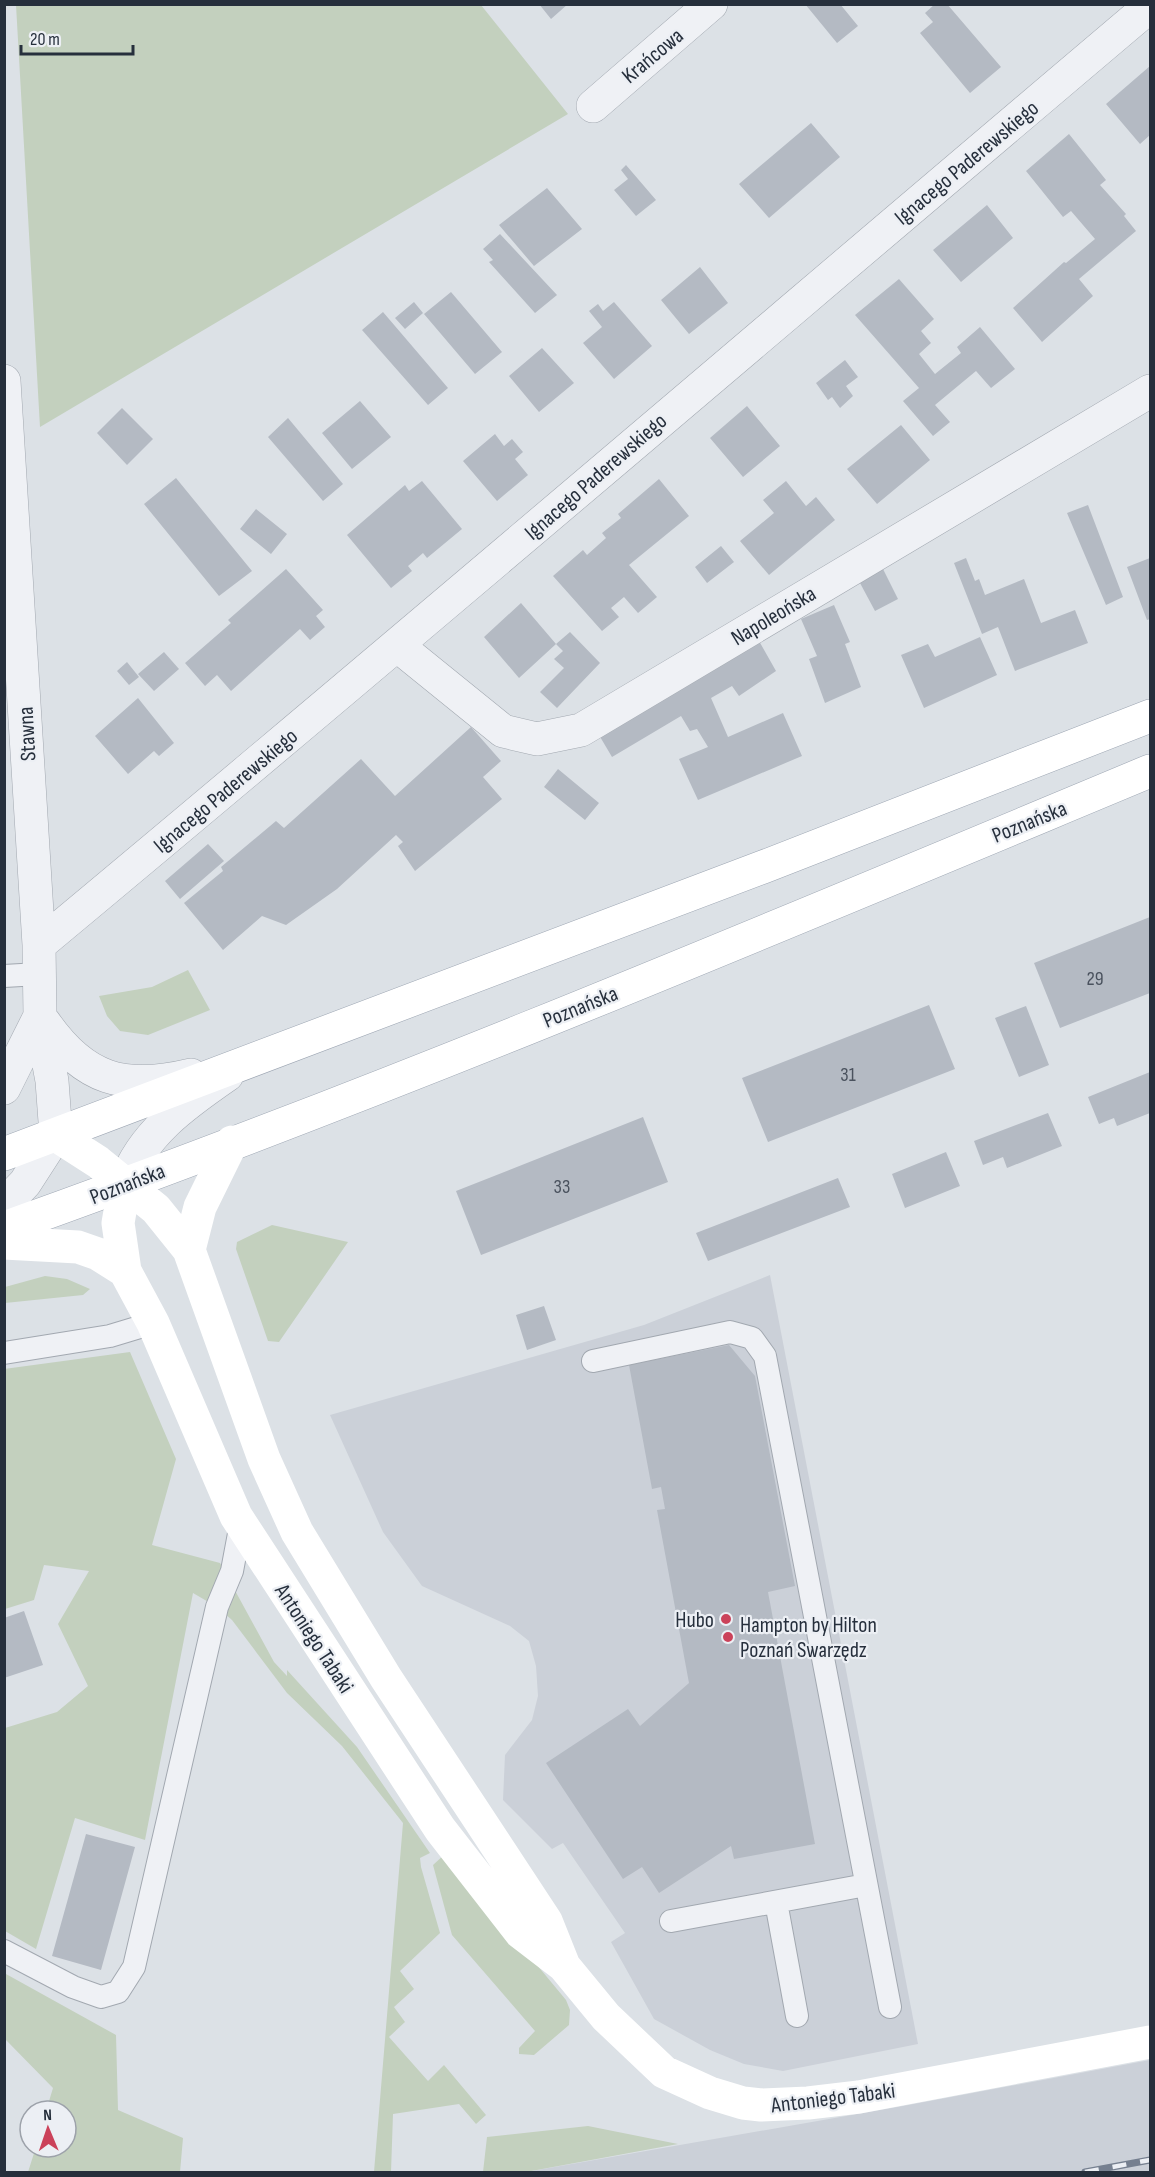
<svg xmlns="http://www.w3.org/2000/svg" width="1155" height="2177" viewBox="0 0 1155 2177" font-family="'Sofia Sans Condensed',sans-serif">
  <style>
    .built { fill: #cbd0d8 }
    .green { fill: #c3d0be }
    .building { fill: #b4bac3 }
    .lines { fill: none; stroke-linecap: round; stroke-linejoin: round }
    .lane-casing { stroke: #a2a8b0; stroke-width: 24 }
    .street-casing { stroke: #a2a8b0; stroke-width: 34 }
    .primary-casing { stroke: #9ca5b2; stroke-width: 34 }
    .lane { stroke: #eff1f5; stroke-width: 22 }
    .street { stroke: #eff1f5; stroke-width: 33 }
    .secondary { stroke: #fff; stroke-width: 33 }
    .primary { stroke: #fff; stroke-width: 33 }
    .rail-casing { stroke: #768090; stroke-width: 7 }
    .rail { stroke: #eceff4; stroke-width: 4.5; stroke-dasharray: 14; stroke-linecap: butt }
    .poi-dot { fill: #cb425a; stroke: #eceff4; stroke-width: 2 }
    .labels { text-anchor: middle; stroke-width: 4.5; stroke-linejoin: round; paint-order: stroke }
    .number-label { font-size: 20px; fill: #4a525e }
    .street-label { font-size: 22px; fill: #262f3c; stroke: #eceff4 }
    .poi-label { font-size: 22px; fill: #262f3c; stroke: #eceff4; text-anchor: end }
  </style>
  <rect width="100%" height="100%" fill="#dce1e6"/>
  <path class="built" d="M 770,1275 L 918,2044 L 783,2071 L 744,2064 L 710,2050 L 654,2019 L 611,1942 L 625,1933 L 563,1843 L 552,1849 L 503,1800 L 505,1755 L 532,1720 L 538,1696 L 536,1666 L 529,1641 L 510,1626 L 422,1586 L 383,1532 L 330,1415 L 644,1325 Z
    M 1150,2060 L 1150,2172 L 526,2172 L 903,2106 Z"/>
  <path class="green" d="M 16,5 L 481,5 L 568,114 L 40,427 Z
    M 188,970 L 210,1010 L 148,1035 L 120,1031 L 107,1016 L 99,996 L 152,987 Z
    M 272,1225 L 348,1242 L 279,1342 L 268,1341 L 236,1249 L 237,1242 Z
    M 45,1276 L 67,1279 L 90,1289 L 83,1295 L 5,1303 L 5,1287 Z
    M 130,1352 L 176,1459 L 152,1545 L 220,1563 L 274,1662 L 287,1676 L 287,1670 L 357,1747 L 430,1853 L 420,1858 L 421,1867 L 440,1933 L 400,1971 L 414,1989 L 394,2007 L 405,2022 L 389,2037 L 428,2081 L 444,2065 L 486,2115 L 476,2124 L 459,2104 L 393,2114 L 391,2172 L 374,2172 L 403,1823 L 342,1746 L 287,1693 L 232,1620 L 217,1607 L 193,1593 L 145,1840 L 75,1818 L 36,1949 L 5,1931 L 5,1728 L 57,1712 L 88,1686 L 58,1624 L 89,1571 L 44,1565 L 34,1600 L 5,1609 L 4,1369 Z
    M 445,1854 L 566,2000 L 570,2010 L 569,2025 L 534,2055 L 519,2054 L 519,2048 L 535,2031 L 452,1935 L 433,1865 Z
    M 6,1974 L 116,2035 L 118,2110 L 183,2138 L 180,2172 L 28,2172 L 36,2147 L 66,2147 L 66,2111 L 46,2111 L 53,2088 L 5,2039 Z
    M 588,2126 L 678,2144 L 526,2172 L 483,2172 L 487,2137 Z"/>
  <path class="building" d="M 539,4 L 568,4 L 551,19 Z
    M 805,4 L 840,4 L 858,26 L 837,43 Z
    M 935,4 L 947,4 L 1001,67 L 970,93 L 920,33 L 933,22 L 925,13 Z
    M 1150,66 L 1150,135 L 1140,144 L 1106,104 Z
    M 811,123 L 840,157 L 769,218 L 739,184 Z
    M 1069,134 L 1106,180 L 1100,185 L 1126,214 L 1124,216 L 1136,231 L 1079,279 L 1093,296 L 1042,342 L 1013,308 L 1064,262 L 1066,263 L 1095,239 L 1071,211 L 1063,217 L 1026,171 Z
    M 626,165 L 656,200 L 636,216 L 614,190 L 628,179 L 621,170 Z
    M 547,188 L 582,229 L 534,266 L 499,225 Z
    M 987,205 L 1013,238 L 961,282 L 933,250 Z
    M 500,234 L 557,295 L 535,313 L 489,262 L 493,260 L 483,249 Z
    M 700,267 L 728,303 L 689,334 L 661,300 Z
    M 899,279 L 934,319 L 921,331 L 931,343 L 919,354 L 935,374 L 961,353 L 957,347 L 980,327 L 1015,369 L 991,388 L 976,371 L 935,405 L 950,422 L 933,436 L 903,401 L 919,388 L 855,315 Z
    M 451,292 L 502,352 L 475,374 L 424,314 Z
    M 414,302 L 423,313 L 405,329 L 395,318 Z
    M 614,302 L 652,346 L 614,379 L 583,343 L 602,327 L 589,311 L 598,304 L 603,311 Z
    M 383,312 L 448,388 L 428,405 L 362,330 Z
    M 542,348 L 574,383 L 539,412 L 509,376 Z
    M 845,360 L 858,377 L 846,386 L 853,396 L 840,408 L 832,397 L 828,400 L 816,383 Z
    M 360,401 L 391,437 L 352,469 L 322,433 Z
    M 747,406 L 780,446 L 743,477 L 710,438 Z
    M 122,408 L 153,439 L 127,465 L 97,433 Z
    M 288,418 L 343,484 L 323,501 L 268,437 Z
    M 901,425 L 930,460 L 877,504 L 847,469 Z
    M 495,434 L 504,446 L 512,439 L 523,452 L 515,459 L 528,475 L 497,501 L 463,461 Z
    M 176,478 L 252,571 L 219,596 L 144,504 Z
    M 659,479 L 689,516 L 629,565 L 657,597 L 638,613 L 624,597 L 611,608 L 619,617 L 602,631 L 553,576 L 583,550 L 587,555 L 606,538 L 602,533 L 621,518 L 618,514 Z
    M 422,481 L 462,529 L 427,558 L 423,553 L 408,566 L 412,571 L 391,588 L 347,535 L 405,485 L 409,491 Z
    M 786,481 L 806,506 L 816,497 L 835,520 L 769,575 L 740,541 L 774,513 L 763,500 Z
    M 1088,505 L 1123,597 L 1106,605 L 1067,513 Z
    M 256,509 L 287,534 L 271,554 L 240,529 Z
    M 721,546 L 734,562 L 707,583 L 695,567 Z
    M 966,558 L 975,581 L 979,579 L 985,595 L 1024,579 L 1041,623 L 1075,610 L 1088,643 L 1015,671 L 998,627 L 982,634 L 954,563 Z
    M 1150,558 L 1150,619 L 1147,620 L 1127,567 Z
    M 286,569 L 323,610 L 316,616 L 325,627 L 310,640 L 300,629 L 231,691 L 217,675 L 205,686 L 185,663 L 231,623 L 228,620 Z
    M 883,569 L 898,599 L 875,611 L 860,583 Z
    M 521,603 L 556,644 L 519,678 L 484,637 Z
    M 834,605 L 850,642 L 845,644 L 861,687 L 825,703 L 809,659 L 817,656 L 801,619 Z
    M 570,632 L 600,663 L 557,708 L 540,692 L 564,668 L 554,659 L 563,651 L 556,644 Z
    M 980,637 L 997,675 L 924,708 L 901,655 L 928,644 L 935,657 Z
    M 759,641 L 776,671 L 739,696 L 732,686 L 711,698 L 728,737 L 783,713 L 802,756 L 698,800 L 679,759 L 708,747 L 697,729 L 690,731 L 681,716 L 612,757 L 599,735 Z
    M 164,652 L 179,669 L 154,691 L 138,674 Z
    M 127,662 L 139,677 L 129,685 L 117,671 Z
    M 138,698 L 174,743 L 159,756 L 154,751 L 128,774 L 95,736 Z
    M 471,727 L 501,761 L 483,777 L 502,799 L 415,871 L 398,846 L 403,842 L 396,835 L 337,889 L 286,925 L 262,916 L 223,950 L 184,903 L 223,871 L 221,867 L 276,821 L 284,828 L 361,759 L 395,796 Z
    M 558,769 L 599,803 L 585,820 L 544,787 Z
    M 208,844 L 224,861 L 180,899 L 165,881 Z
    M 1150,917 L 1150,993 L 1060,1028 L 1034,963 Z
    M 929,1005 L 955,1069 L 768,1142 L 742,1078 Z
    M 1026,1006 L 1049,1065 L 1019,1077 L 995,1018 Z
    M 1150,1072 L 1150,1113 L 1117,1126 L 1114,1118 L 1099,1124 L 1088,1097 Z
    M 1048,1113 L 1062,1146 L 1007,1168 L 1003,1157 L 983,1165 L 974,1141 Z
    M 643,1117 L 668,1182 L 481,1255 L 456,1191 Z
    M 946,1152 L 960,1186 L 905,1208 L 892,1174 Z
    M 838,1178 L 850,1207 L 708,1261 L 696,1233 Z
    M 544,1306 L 556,1340 L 527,1350 L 516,1315 Z
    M 729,1345 L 755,1376 L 795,1586 L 768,1592 L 815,1844 L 734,1859 L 731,1846 L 659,1893 L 642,1867 L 623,1879 L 546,1763 L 628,1709 L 640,1726 L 689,1683 L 657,1510 L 665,1509 L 661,1487 L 652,1489 L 629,1365 Z
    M 24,1611 L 43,1665 L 4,1678 L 4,1618 Z
    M 86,1834 L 135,1847 L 101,1970 L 52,1956 Z"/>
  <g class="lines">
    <defs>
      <path id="lane" d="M 4,976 L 39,974
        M 4,1353 L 110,1336 L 153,1323
        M 593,1361 L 730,1332 L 752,1338 L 765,1356 L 890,2007
        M 776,1902 L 797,2016
        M 671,1921 L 866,1885
        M 4,1951 L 73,1987 L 101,1997 L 118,1992 L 134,1967 L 217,1607 L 232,1571 L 241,1523"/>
      <path id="street" d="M 593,106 L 711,4
        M 4,381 L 39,945 L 40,1016 L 52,1081 L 56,1135 L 25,1183 L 4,1205
        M 398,646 L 503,731 L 537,739 L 581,730 L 1150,391
        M 39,945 C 412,635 780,319 1150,6
        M 44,1022 C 84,1080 124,1091 191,1075
        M 4,1088 L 40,1016
        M 125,1183 C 142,1134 185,1104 227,1075"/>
      <path id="primary" d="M 4,1154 L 763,867 L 1150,716
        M 4,1228 C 391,1090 771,929 1150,771"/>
    </defs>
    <use href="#lane" class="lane-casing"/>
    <use href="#street" class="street-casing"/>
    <use href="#primary" class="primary-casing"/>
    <use href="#lane" class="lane"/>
    <use href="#street" class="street"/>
    <path class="secondary" d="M 56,1135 L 98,1162 L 156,1209 L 189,1250 L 264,1459 L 297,1532 L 386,1678 L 546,1921 L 564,1966
      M 125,1183 L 118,1223 L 125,1271
      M 4,1243 L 78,1247 L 98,1254 L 125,1271 L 153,1323 L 236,1516 L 440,1829 L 521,1933 L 564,1966 L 606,2017 L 664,2072 L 710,2093 L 743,2103 L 761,2105 L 808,2103 L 859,2097 L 1150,2042
      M 189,1250 L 200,1207 L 232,1142"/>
    <use href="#primary" class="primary"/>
    <defs>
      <path id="rail" d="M 1085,2172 L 1150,2160"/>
    </defs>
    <use href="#rail" class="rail-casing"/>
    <use href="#rail" class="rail"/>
  </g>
  <g class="poi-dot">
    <circle cx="726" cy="1619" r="6"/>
    <circle cx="728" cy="1637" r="6"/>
  </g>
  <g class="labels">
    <g class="number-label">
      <text x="1095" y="985">29</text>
      <text x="848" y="1081">31</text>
      <text x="562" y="1193">33</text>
    </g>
    <g class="street-label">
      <text transform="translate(652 55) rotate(-40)" y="8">Krańcowa</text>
      <text transform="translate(966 162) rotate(-40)" y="8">Ignacego Paderewskiego</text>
      <text transform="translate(595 476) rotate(-41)" y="8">Ignacego Paderewskiego</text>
      <text transform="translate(773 615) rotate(-31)" y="8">Napoleońska</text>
      <text transform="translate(26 734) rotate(-93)" y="8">Stawna</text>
      <text transform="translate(225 790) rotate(-40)" y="8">Ignacego Paderewskiego</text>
      <text transform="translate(1029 821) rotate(-22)" y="8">Poznańska</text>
      <text transform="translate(580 1006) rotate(-22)" y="8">Poznańska</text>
      <text transform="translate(127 1183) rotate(-21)" y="8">Poznańska</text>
      <text transform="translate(315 1638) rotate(57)" y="8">Antoniego Tabaki</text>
      <text transform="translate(833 2097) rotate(-7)" y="8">Antoniego Tabaki</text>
    </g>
    <g class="poi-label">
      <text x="714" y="1627">Hubo</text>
      <text x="740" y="1632" text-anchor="start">Hampton by Hilton<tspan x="740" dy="25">Poznań Swarzędz</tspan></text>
    </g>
  </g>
  <rect width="1155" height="2177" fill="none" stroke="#262f3c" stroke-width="12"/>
  <g transform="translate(48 2129) rotate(358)"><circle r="28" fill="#eceff4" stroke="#9da2aa" stroke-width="1.5"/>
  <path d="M0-4.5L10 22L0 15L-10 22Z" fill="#cb425a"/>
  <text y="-9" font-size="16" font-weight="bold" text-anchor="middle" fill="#262f3c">N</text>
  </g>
  <path d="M21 45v9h112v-9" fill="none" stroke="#262f3c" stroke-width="3"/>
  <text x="30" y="45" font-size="18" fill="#262f3c" stroke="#eceff4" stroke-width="4.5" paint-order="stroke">20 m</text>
</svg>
